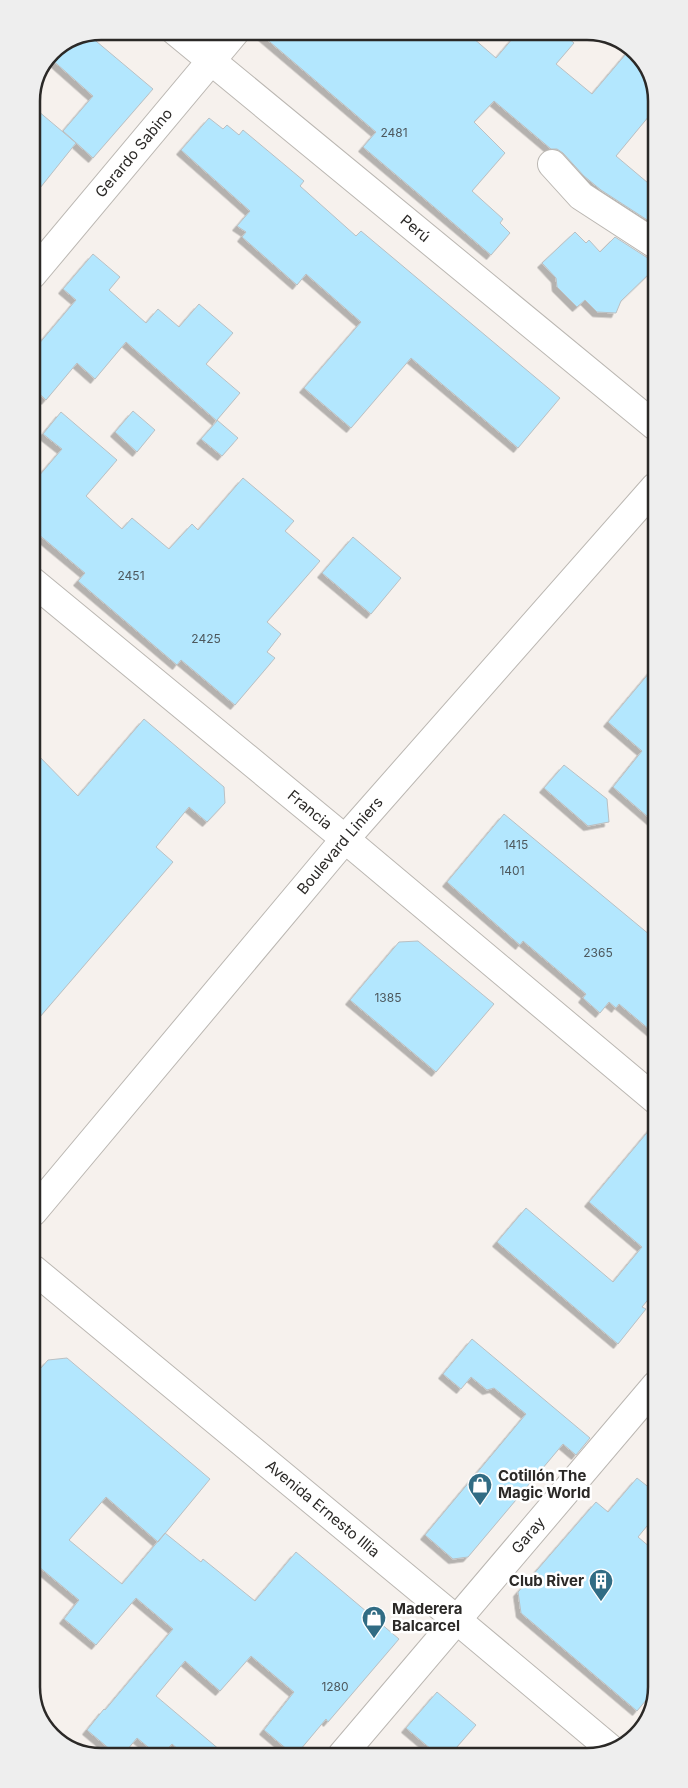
<svg xmlns="http://www.w3.org/2000/svg" width="688" height="1788" viewBox="0 0 688 1788" font-family="Inter,sans-serif">
  <style>
    .building { fill: #b3e7fe; stroke: #bac0c3; filter: url(#shadow) }
    .lines { fill: none; stroke-linecap: round; stroke-linejoin: round }
    .minor-casing { stroke: #bbb7b2; stroke-width: 30 }
    .major-casing { stroke: #bbb7b2; stroke-width: 30 }
    .minor { stroke: #fff; stroke-width: 28 }
    .major { stroke: #fff; stroke-width: 28 }
    .labels { text-anchor: middle; stroke-width: 5; stroke-linejoin: round; paint-order: stroke }
    .number-label { font-size: 12px; fill: #4d585d }
    .street-label { font-size: 15px; fill: #2b2927; stroke: #fff }
    .poi-label { font-size: 15px; font-weight: bold; fill: #2b2927; stroke: #fff; text-anchor: start }
    .rim { fill: none; stroke: #2b2927; stroke-width: 2.5 }
  </style>
  <defs>
    <filter id="shadow"><feDropShadow dx="-4.5" dy="4.5" stdDeviation="0" flood-color="#0004"/></filter>
  </defs>
  <rect width="100%" height="100%" fill="#f6f1ed"/>
  <path class="building" d="M 257,31 L 465,31 L 496,58 L 519,31 L 560,31 L 574,43 L 556,64 L 592,94 L 631,48 L 633,48 L 654,83 L 654,110 L 616,156 L 654,188 L 655,225 L 601,190 L 584,176 L 563,153 L 557,149 L 551,149 L 494,101 L 474,122 L 505,153 L 472,191 L 503,219 L 500,223 L 510,233 L 491,255 L 363,147 L 376,132 Z
    M 90,36 L 153,89 L 93,158 L 63,131 L 93,96 L 49,57 L 52,51 Z
    M 31,105 L 76,143 L 32,198 Z
    M 209,118 L 223,129 L 227,125 L 239,135 L 243,130 L 304,181 L 300,186 L 356,236 L 361,231 L 560,398 L 518,448 L 411,358 L 351,428 L 304,388 L 361,322 L 306,274 L 297,285 L 242,237 L 246,232 L 237,226 L 250,211 L 181,150 Z
    M 575,232 L 586,243 L 589,240 L 600,252 L 615,237 L 646,257 L 655,260 L 655,267 L 652,271 L 621,301 L 616,313 L 597,312 L 585,300 L 577,307 L 557,287 L 556,278 L 542,263 Z
    M 93,254 L 120,277 L 109,290 L 146,323 L 158,309 L 179,327 L 199,304 L 233,333 L 206,364 L 240,393 L 217,420 L 238,438 L 222,456 L 201,439 L 217,421 L 126,342 L 95,379 L 77,363 L 46,400 L 32,387 L 32,352 L 76,300 L 63,289 Z
    M 133,411 L 155,430 L 137,452 L 115,432 Z
    M 61,412 L 117,460 L 86,496 L 122,529 L 132,518 L 169,549 L 192,524 L 198,530 L 243,478 L 294,521 L 285,531 L 320,561 L 267,622 L 281,634 L 267,652 L 275,658 L 235,705 L 181,660 L 177,665 L 78,581 L 85,573 L 32,529 L 32,484 L 62,449 L 43,434 Z
    M 353,537 L 401,578 L 371,614 L 322,573 Z
    M 655,666 L 655,823 L 613,787 L 642,751 L 608,722 Z
    M 144,719 L 224,787 L 225,803 L 207,822 L 189,807 L 156,847 L 173,862 L 33,1025 L 32,749 L 78,796 Z
    M 564,765 L 607,799 L 609,822 L 588,826 L 544,788 Z
    M 504,814 L 656,940 L 656,1035 L 619,1004 L 616,1008 L 609,1002 L 600,1013 L 583,998 L 586,994 L 523,941 L 520,945 L 447,882 Z
    M 418,941 L 494,1004 L 436,1072 L 350,1000 L 399,942 Z
    M 656,1122 L 656,1290 L 642,1307 L 646,1309 L 618,1344 L 497,1242 L 526,1208 L 613,1282 L 642,1247 L 589,1202 Z
    M 472,1339 L 590,1438 L 576,1455 L 563,1444 L 468,1557 L 453,1559 L 425,1535 L 526,1414 L 494,1388 L 487,1390 L 471,1377 L 461,1389 L 443,1374 Z
    M 67,1358 L 210,1479 L 158,1542 L 106,1497 L 69,1540 L 122,1584 L 165,1533 L 201,1562 L 203,1559 L 255,1601 L 296,1552 L 399,1639 L 328,1722 L 326,1719 L 295,1756 L 264,1730 L 294,1692 L 251,1656 L 220,1691 L 185,1661 L 156,1696 L 227,1756 L 186,1756 L 172,1744 L 161,1756 L 159,1756 L 137,1738 L 122,1756 L 118,1756 L 87,1730 L 104,1709 L 105,1710 L 173,1629 L 136,1598 L 96,1645 L 64,1619 L 79,1600 L 33,1562 L 33,1377 L 48,1360 Z
    M 637,1478 L 656,1493 L 656,1515 L 638,1537 L 657,1553 L 657,1687 L 637,1711 L 521,1613 L 518,1592 L 596,1502 L 608,1512 Z
    M 437,1692 L 476,1725 L 450,1755 L 438,1755 L 406,1728 Z"/>
  <g class="lines">
    <defs>
      <g id="minor">
        <path id="s1" d="M 175,31 L 655,426"/>
        <path d="M 552,164 L 581,196 L 655,244"/>
        <path id="s2" d="M 32,275 L 236,31"/>
        <path id="s3" d="M 32,581 L 345,839 L 656,1100"/>
        <path id="s4" d="M 342,1755 L 656,1385"/>
      </g>
      <g id="major">
        <path id="s5" d="M 33,1212 L 345,839 L 655,487"/>
        <path id="s6" d="M 33,1269 L 457,1620 L 612,1750"/>
      </g>
    </defs>
    <use href="#minor" class="minor-casing"/>
    <use href="#major" class="major-casing"/>
    <use href="#minor" class="minor"/>
    <use href="#major" class="major"/>
  </g>
  <defs>
    <symbol id="shop-pin" viewBox="-11 -11 22 30"><path d="M0 17L-7.5 6A9.5 9.5 0 1 1 7.5 6Z" fill="#316c84" stroke="#fff"/><path d="M-5-2.5h2.3a2.7 3.5 0 0 1 5.4 0H5L5.5 6h-11ZM-1.5-2.5h3a1.5 2.3 0 0 0-3 0Z" fill="#fff"/></symbol>
    <symbol id="building-pin" viewBox="-11 -11 22 30"><path d="M0 17L-7.5 6A9.5 9.5 0 1 1 7.5 6Z" fill="#316c84" stroke="#fff"/><path d="M-4-6H4V6H1V3H-1V6H-4ZM-2.5-4.3h1.7v1.8h-1.7ZM.8-4.3h1.7v1.8H.8ZM-2.5-1h1.7V.8h-1.7ZM.8-1h1.7V.8H.8Z" fill="#fff"/></symbol>
  </defs>
  <g fill-rule="evenodd">
    <use href="#shop-pin" x="466" y="1471" width="28" height="38"/>
    <use href="#building-pin" x="587" y="1567" width="28" height="38"/>
    <use href="#shop-pin" x="360" y="1604" width="28" height="38"/>
  </g>
  <g class="labels">
    <g class="number-label">
      <text x="394" y="137">2481</text>
      <text x="131" y="580">2451</text>
      <text x="206" y="643">2425</text>
      <text x="516" y="849">1415</text>
      <text x="512" y="875">1401</text>
      <text x="598" y="957">2365</text>
      <text x="388" y="1002">1385</text>
      <text x="335" y="1691">1280</text>
    </g>
    <g class="street-label">
      <text dy="5" stroke="none"><textPath href="#s2" startOffset="159">Gerardo Sabino</textPath></text>
      <text dy="5" stroke="none"><textPath href="#s1" startOffset="311">Perú</textPath></text>
      <text dy="5" stroke="none"><textPath href="#s3" startOffset="360">Francia</textPath></text>
      <text dy="5" stroke="none"><textPath href="#s5" startOffset="478">Boulevard Liniers</textPath></text>
      <text dy="5" stroke="none"><textPath href="#s6" startOffset="376">Avenida Ernesto Illia</textPath></text>
      <text dy="5" stroke="none"><textPath href="#s4" startOffset="288">Garay</textPath></text>
    </g>
    <g class="poi-label">
      <text x="498" y="1481">Cotillón The<tspan x="498" dy="17">Magic World</tspan></text>
      <text x="584" y="1586" text-anchor="end">Club River</text>
      <text x="392" y="1614">Maderera<tspan x="392" dy="17">Balcarcel</tspan></text>
    </g>
  </g>
  <path d="M0 0H688V1788H0ZM101 40H587A61 61 0 0 1 648 101V1687A61 61 0 0 1 587 1748H101A61 61 0 0 1 40 1687V101A61 61 0 0 1 101 40Z" fill="#eee" fill-rule="evenodd"/>
  <path class="rim" d="M101 40H587A61 61 0 0 1 648 101V1687A61 61 0 0 1 587 1748H101A61 61 0 0 1 40 1687V101A61 61 0 0 1 101 40Z"/>
</svg>
